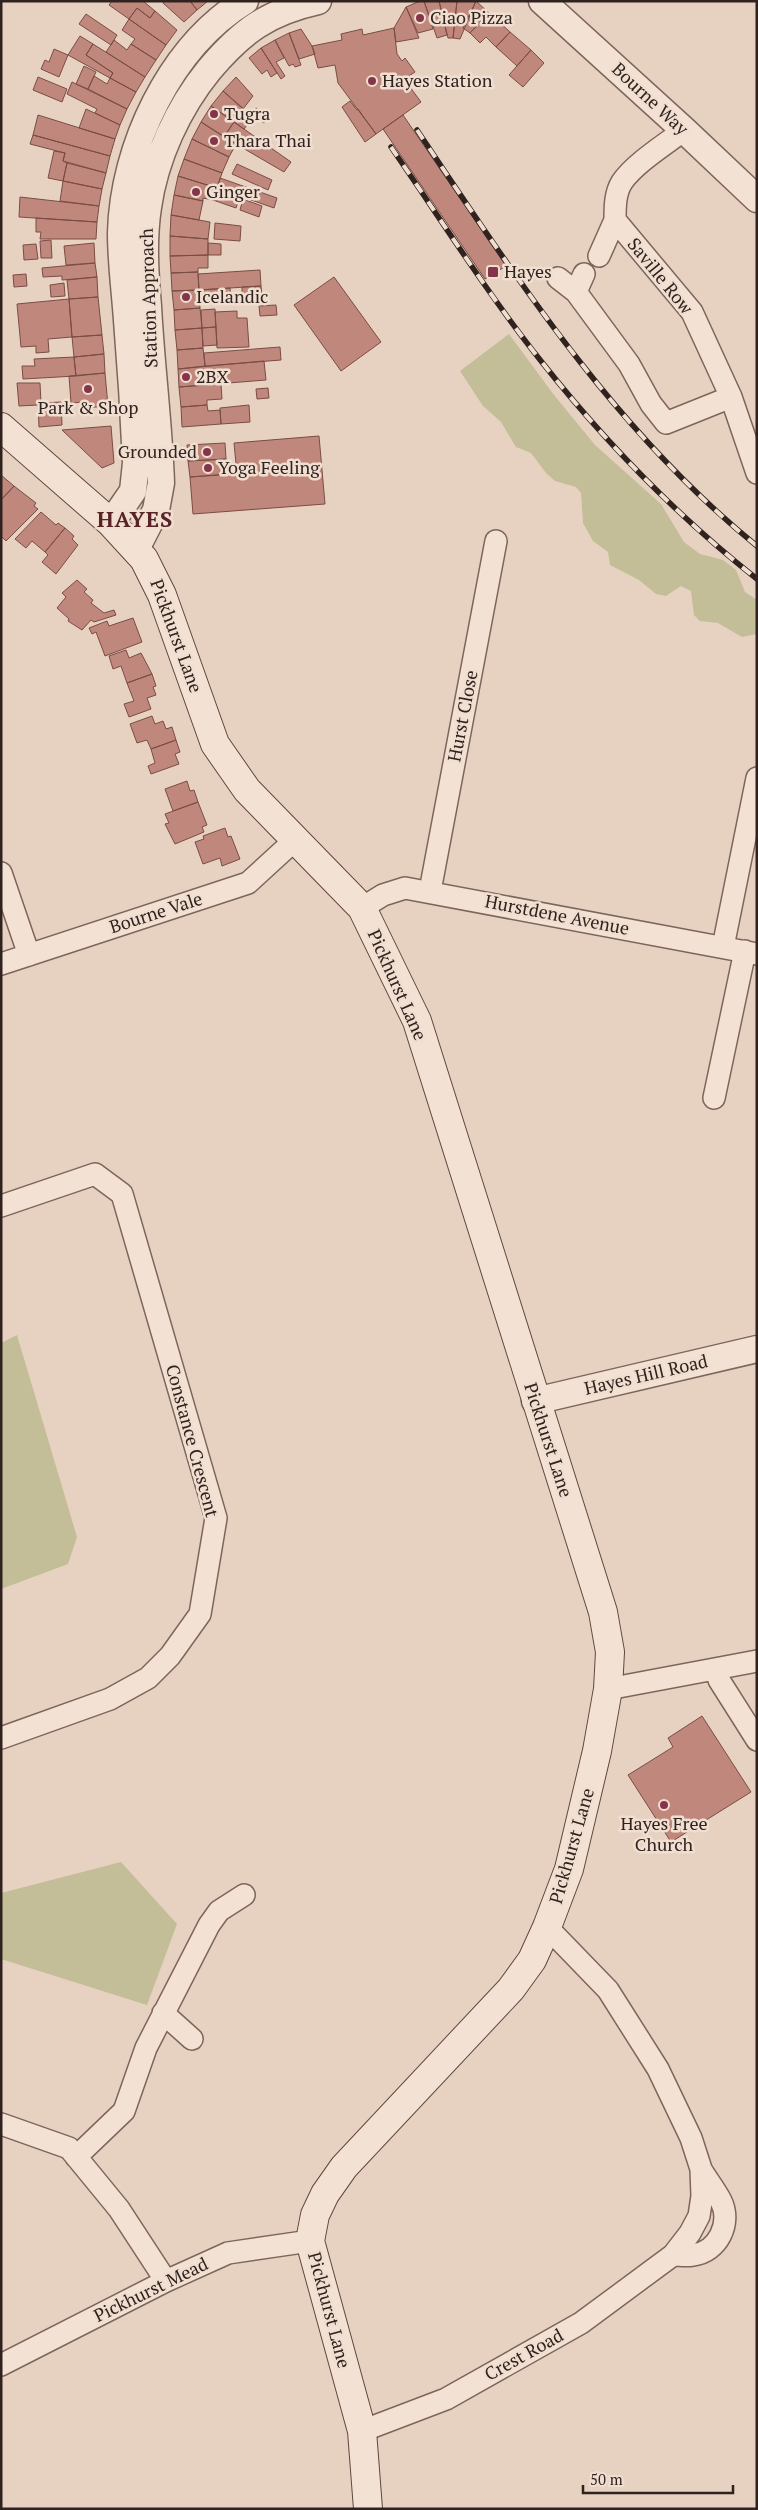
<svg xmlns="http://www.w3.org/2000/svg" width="758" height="2510" viewBox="0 0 758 2510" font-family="'PT Serif',serif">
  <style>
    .green { fill: #c3bd98 }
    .building { fill: #c0887d; stroke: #7a4c45 }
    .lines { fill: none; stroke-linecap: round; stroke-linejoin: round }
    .minor-casing { stroke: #7e655c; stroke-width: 24 }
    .tertiary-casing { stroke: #7e655c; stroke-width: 29 }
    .secondary-casing { stroke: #60473f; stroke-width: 30 }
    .minor { stroke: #f3e2d4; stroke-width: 21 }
    .tertiary { stroke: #f3e2d4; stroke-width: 26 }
    .secondary { stroke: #f3e2d4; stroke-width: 28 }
    .rail-casing { stroke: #30221e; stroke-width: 5.5 }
    .rail { stroke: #f0dfd1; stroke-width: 4; stroke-dasharray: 11; stroke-linecap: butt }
    .poi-dot { fill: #85344a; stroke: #f0dfd1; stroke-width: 2 }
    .labels { text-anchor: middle; stroke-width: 5; stroke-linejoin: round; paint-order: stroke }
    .poi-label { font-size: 18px; fill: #30221e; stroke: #f0dfd1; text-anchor: start }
    .street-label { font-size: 18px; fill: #30221e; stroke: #f0dfd1 }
    .district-label { font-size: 22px; font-weight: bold; letter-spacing: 1px; fill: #572326; stroke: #f0dfd1 }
  </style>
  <rect width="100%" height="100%" fill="#e7d2c2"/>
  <path class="green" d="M 509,334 L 554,395 L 595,445 L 661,504 L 684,542 L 700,554 L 723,560 L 736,570 L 745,592 L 757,600 L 757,634 L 742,637 L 718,623 L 700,621 L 694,615 L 691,591 L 681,586 L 666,596 L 656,594 L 639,580 L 610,565 L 608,552 L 593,541 L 583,523 L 581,493 L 576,487 L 555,481 L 546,473 L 531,453 L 516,447 L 501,422 L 483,406 L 460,371 Z
    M 17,1335 L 77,1537 L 68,1564 L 1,1589 L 1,1343 Z
    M 121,1862 L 177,1924 L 147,2005 L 1,1959 L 1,1893 Z"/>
  <path class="building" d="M 112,1 L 143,1 L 155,11 L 150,18 L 137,8 L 129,19 L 109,5 Z
    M 164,1 L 190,1 L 197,10 L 184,22 L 163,3 Z
    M 190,1 L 208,1 L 197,10 Z
    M 420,1 L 424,1 L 433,29 L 418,33 L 406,7 Z
    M 424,1 L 439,1 L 447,35 L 437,38 Z
    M 439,1 L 457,1 L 453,38 L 448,38 Z
    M 457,1 L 476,1 L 460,39 L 453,38 Z
    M 476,1 L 489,13 L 470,33 L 463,28 Z
    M 406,7 L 419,38 L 396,42 L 394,28 Z
    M 137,8 L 150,18 L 155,11 L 177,30 L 166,45 L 129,19 Z
    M 489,13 L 510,32 L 496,47 L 486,37 L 480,43 L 470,33 Z
    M 86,14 L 117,35 L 111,45 L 79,24 Z
    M 129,19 L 166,45 L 156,60 L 131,44 L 135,39 L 122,30 Z
    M 394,28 L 397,54 L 402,61 L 405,58 L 415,72 L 404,79 L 421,102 L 376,134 L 338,83 L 335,65 L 318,68 L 312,46 L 342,40 L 341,34 L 362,29 L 363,35 Z
    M 301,29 L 312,46 L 315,54 L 299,59 L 289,33 Z
    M 510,32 L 531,50 L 517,66 L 496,47 Z
    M 289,33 L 301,65 L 295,67 L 293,64 L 289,66 L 275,40 Z
    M 80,36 L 93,44 L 86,55 L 113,73 L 110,78 L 68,55 Z
    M 114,40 L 127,50 L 131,44 L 156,60 L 145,77 L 106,52 Z
    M 275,40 L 284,58 L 276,62 L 285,76 L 281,79 L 261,48 Z
    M 93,44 L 145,77 L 136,92 L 110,78 L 113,73 L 86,55 Z
    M 261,48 L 277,73 L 271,77 L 267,70 L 262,74 L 249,58 Z
    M 54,49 L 68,55 L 59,77 L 41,69 L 45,60 L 49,62 Z
    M 531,50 L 544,63 L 523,87 L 509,75 Z
    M 84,66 L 96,72 L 88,89 L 76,84 Z
    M 94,76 L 107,84 L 110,78 L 136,92 L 127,109 L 88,89 Z
    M 38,77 L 67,89 L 62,102 L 33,90 Z
    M 236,77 L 253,96 L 243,109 L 223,91 Z
    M 72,82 L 127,109 L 120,125 L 95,113 L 97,109 L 67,94 Z
    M 223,91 L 253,117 L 244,129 L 211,106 Z
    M 350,101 L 357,110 L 358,109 L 376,134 L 365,142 L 342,107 Z
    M 211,106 L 234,122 L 224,137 L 201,122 Z
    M 256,108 L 268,116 L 264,123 L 252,114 Z
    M 86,109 L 120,125 L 115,139 L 79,128 Z
    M 38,115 L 115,139 L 110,156 L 33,135 Z
    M 403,115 L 506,266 L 485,279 L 383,129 Z
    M 201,122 L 236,144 L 229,157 L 192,139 Z
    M 234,122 L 291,162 L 284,172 L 224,137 Z
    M 33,135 L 110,156 L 106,173 L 63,161 L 65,153 L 30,144 Z
    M 192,139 L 229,157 L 222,173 L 184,159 Z
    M 54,151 L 65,153 L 63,161 L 67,163 L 63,181 L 48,178 Z
    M 184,159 L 222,173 L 217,188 L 178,176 Z
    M 67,163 L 106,173 L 102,189 L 63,181 Z
    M 237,164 L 272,180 L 268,190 L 232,174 Z
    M 178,176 L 217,188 L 213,200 L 203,198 L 203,201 L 174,195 Z
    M 220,178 L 277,198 L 274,208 L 217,188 Z
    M 63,181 L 102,189 L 99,206 L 60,201 Z
    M 217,188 L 240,196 L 236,208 L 213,200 Z
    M 174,195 L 203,201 L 199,220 L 171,215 Z
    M 20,197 L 99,206 L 97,222 L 19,217 Z
    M 243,199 L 262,206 L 259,217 L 240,210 Z
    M 171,215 L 210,222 L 208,239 L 170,236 Z
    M 36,218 L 97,222 L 96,239 L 40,239 L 41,232 L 36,232 Z
    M 215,223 L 241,226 L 240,241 L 214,239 Z
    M 170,236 L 208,239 L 208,255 L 170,256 Z
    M 51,240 L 52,258 L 41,258 L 40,241 Z
    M 94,243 L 95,263 L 66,265 L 64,246 Z
    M 208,243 L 221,244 L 221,255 L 208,255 Z
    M 36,244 L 38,259 L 24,260 L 23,245 Z
    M 208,255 L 208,268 L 198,268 L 198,272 L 171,273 L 170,256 Z
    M 95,263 L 97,277 L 62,280 L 62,276 L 43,277 L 42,268 Z
    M 260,270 L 261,286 L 199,290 L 198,274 Z
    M 198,272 L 199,290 L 172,291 L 171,273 Z
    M 26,274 L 27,286 L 14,287 L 13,275 Z
    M 97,277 L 98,297 L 69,299 L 67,280 Z
    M 334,277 L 381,342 L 341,371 L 294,305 Z
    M 64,283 L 65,296 L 51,297 L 50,285 Z
    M 261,286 L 262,295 L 242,296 L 242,287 Z
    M 230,288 L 231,302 L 200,303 L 199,290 Z
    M 199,290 L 200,308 L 174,310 L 172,291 Z
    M 98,297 L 102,335 L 72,337 L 69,299 Z
    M 69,299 L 72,337 L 48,339 L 49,352 L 36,353 L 36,346 L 21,347 L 17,304 Z
    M 276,305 L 277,315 L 260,316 L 259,306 Z
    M 200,308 L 202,328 L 175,330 L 174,310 Z
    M 215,309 L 216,327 L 202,328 L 201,310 Z
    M 237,311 L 237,318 L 247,318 L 249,347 L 217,348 L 215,312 Z
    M 216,327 L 217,345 L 203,346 L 202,328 Z
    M 202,328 L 203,348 L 177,350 L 175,330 Z
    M 102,335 L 104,354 L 74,357 L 72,337 Z
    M 280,347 L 281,360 L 205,366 L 204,353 Z
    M 203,348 L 205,366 L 178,369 L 177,350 Z
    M 104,354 L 105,373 L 76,376 L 74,357 Z
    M 74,357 L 76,376 L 23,379 L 22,366 L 35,366 L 34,359 Z
    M 264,361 L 266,380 L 179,387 L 178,369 Z
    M 105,373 L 108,406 L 84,408 L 84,402 L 71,403 L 69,376 Z
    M 17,383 L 40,383 L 41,403 L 61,402 L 62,425 L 39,427 L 38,405 L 19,406 Z
    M 221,384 L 222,399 L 207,400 L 207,405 L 181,407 L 179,387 Z
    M 268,388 L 269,398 L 257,399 L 256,389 Z
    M 207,405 L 208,411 L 220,410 L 221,424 L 182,427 L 181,407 Z
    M 249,405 L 250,422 L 221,424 L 220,408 Z
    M 111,426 L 114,463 L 102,468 L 62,430 Z
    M 319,436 L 325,504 L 193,514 L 190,477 L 237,474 L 234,443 Z
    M 225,443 L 226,459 L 188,461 L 187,445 Z
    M 226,459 L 228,474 L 190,477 L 188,461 Z
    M 1,475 L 14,486 L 1,500 Z
    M 14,486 L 36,503 L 34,506 L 38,509 L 6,541 L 1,536 L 1,500 Z
    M 41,512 L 56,525 L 58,523 L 65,528 L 45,552 L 32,541 L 26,548 L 15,539 Z
    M 65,528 L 74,536 L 72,539 L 78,545 L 56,574 L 42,562 L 48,555 L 45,552 Z
    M 77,580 L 87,589 L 84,592 L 93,600 L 91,603 L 104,613 L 114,610 L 116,615 L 94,622 L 91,620 L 82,630 L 68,621 L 69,619 L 57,608 L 66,597 L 62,593 Z
    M 133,618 L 142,642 L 105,656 L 96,632 L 92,634 L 89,628 L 107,621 L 109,626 Z
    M 126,650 L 129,658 L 141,653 L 152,674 L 127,683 L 121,666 L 113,669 L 109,656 Z
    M 152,674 L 156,686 L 153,687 L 156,695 L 147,698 L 151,709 L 129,717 L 124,704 L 134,701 L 127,683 Z
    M 152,716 L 155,724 L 163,721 L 166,729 L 172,727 L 176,740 L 151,749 L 147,740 L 137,743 L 130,724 Z
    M 176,740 L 180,752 L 175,754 L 179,764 L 151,774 L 148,766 L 155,763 L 151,749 Z
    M 187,781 L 190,791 L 194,790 L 198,802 L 173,811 L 165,789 Z
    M 198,802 L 207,825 L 202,827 L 204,832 L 175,844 L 165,824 L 169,823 L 165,814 Z
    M 225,828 L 228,837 L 231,836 L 240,859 L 222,866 L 220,858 L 203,864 L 195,842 L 204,839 L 203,836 Z
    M 702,1716 L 751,1792 L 671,1842 L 628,1775 L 673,1747 L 668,1738 Z"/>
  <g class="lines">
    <defs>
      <path id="minor" d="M 684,130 C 666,144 635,163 622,182 C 615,193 615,207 615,220 L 692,312 L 731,397 L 757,473
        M 599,256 L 615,220
        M 584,274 L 576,292 L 629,364 L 651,404 L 666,423 L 731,397
        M 558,278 L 576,292
        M 1,873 L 29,955
        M 430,891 L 496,541
        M 362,908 L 383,895 L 405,888 L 757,954
        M 723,947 L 757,778
        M 1,964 L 248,883 L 296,839
        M 714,1098 L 745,951
        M 1,1206 L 95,1174 L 122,1194 L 216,1518 L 200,1614 L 170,1656 L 148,1678 L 110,1699 L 1,1738
        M 717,1670 L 719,1680 L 757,1740
        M 608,1689 L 757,1661
        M 163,2013 L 192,2039
        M 1,2124 L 69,2148 L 119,2209 L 166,2281
        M 76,2157 L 124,2111 L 146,2048 L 209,1925 L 219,1911 L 244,1895
        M 673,2255 C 679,2255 686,2256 693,2255 C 718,2252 732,2223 721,2201 C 716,2191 708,2181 702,2171
        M 1,2365 L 166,2281 L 228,2253 L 310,2241
        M 362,2431 L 446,2399 L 581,2323 L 673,2255 L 690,2233 L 699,2216 L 702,2196 L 701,2169 L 691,2138 L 658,2069 L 608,1990 L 547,1927"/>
      <path id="tertiary" d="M 542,1 L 684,130 L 757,199
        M 111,523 L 133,491 L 136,463 C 134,416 131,368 127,320 C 125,291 121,262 121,233 C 123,147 170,47 245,1
        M 136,549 L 156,510 L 161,483 C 159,424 151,365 148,306 C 145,273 143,240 148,207 C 155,158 178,108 209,70 C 242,31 268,12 318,1
        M 535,1401 L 757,1349"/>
      <path id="secondary" d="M 1,427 L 111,523 L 144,559 L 162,595 L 215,744 L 247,790 L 362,908 L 417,1021 L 603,1612 L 610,1652 L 608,1689 L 597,1751 L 569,1869 L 547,1927 L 532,1960 L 511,1989 L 344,2167 L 325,2194 L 315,2215 L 310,2241 L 362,2431 L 368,2509"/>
    </defs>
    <use href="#minor" class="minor-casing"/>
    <use href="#tertiary" class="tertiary-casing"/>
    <use href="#secondary" class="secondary-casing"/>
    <use href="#minor" class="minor"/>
    <use href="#tertiary" class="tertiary"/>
    <use href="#secondary" class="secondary"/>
    <defs>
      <path id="rail" d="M 417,130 C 517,279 616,432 757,546
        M 391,147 C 440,218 487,293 541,361 C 605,442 676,515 757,579"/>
    </defs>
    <use href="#rail" class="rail-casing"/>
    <use href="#rail" class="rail"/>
  </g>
  <g class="poi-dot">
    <circle cx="420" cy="18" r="5"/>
    <circle cx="372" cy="81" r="5"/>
    <circle cx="214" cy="114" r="5"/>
    <circle cx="214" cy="141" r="5"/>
    <circle cx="196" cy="192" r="5"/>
    <rect x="487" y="266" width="12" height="12" rx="2.5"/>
    <circle cx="186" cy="297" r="5"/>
    <circle cx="186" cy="377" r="5"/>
    <circle cx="88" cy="389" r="5"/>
    <circle cx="207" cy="452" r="5"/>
    <circle cx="208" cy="468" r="5"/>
    <circle cx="664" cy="1805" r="5"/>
  </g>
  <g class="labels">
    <g class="poi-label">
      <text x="430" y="24">Ciao Pizza</text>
      <text x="382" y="87">Hayes Station</text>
      <text x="224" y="120">Tugra</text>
      <text x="224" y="147">Thara Thai</text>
      <text x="206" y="198">Ginger</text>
      <text x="504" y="278">Hayes</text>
      <text x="196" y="303">Icelandic</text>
      <text x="196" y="383">2BX</text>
      <text x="88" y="414" text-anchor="middle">Park &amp; Shop</text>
      <text x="197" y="458" text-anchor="end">Grounded</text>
      <text x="218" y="474">Yoga Feeling</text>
      <text x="664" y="1830" text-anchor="middle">Hayes Free<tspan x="664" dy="21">Church</tspan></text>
    </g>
    <g class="street-label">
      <text transform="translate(650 99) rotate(43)" y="6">Bourne Way</text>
      <text transform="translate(660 276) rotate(51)" y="6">Saville Row</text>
      <text transform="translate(149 298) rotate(-92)" y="6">Station Approach</text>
      <text transform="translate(176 636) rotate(70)" y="6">Pickhurst Lane</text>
      <text transform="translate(463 716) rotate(-79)" y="6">Hurst Close</text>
      <text transform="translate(156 913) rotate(-18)" y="6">Bourne Vale</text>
      <text transform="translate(557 915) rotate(11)" y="6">Hurstdene Avenue</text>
      <text transform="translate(397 985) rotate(66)" y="6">Pickhurst Lane</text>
      <text transform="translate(646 1375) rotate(-13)" y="6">Hayes Hill Road</text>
      <text transform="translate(548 1440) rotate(72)" y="6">Pickhurst Lane</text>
      <text transform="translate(192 1441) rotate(75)" y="6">Constance Crescent</text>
      <text transform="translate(572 1846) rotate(-74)" y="6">Pickhurst Lane</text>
      <text transform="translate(151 2290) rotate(-26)" y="6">Pickhurst Mead</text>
      <text transform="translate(329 2310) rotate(75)" y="6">Pickhurst Lane</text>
      <text transform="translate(524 2355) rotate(-29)" y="6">Crest Road</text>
    </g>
    <g class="district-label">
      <text x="135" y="527">HAYES</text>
    </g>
  </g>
  <rect width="758" height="2510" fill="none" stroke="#30221e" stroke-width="5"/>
  <path d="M583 2485v8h150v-8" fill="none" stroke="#30221e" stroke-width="2.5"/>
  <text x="590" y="2485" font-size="15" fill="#30221e" stroke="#f0dfd1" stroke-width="4" paint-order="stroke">50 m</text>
</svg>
